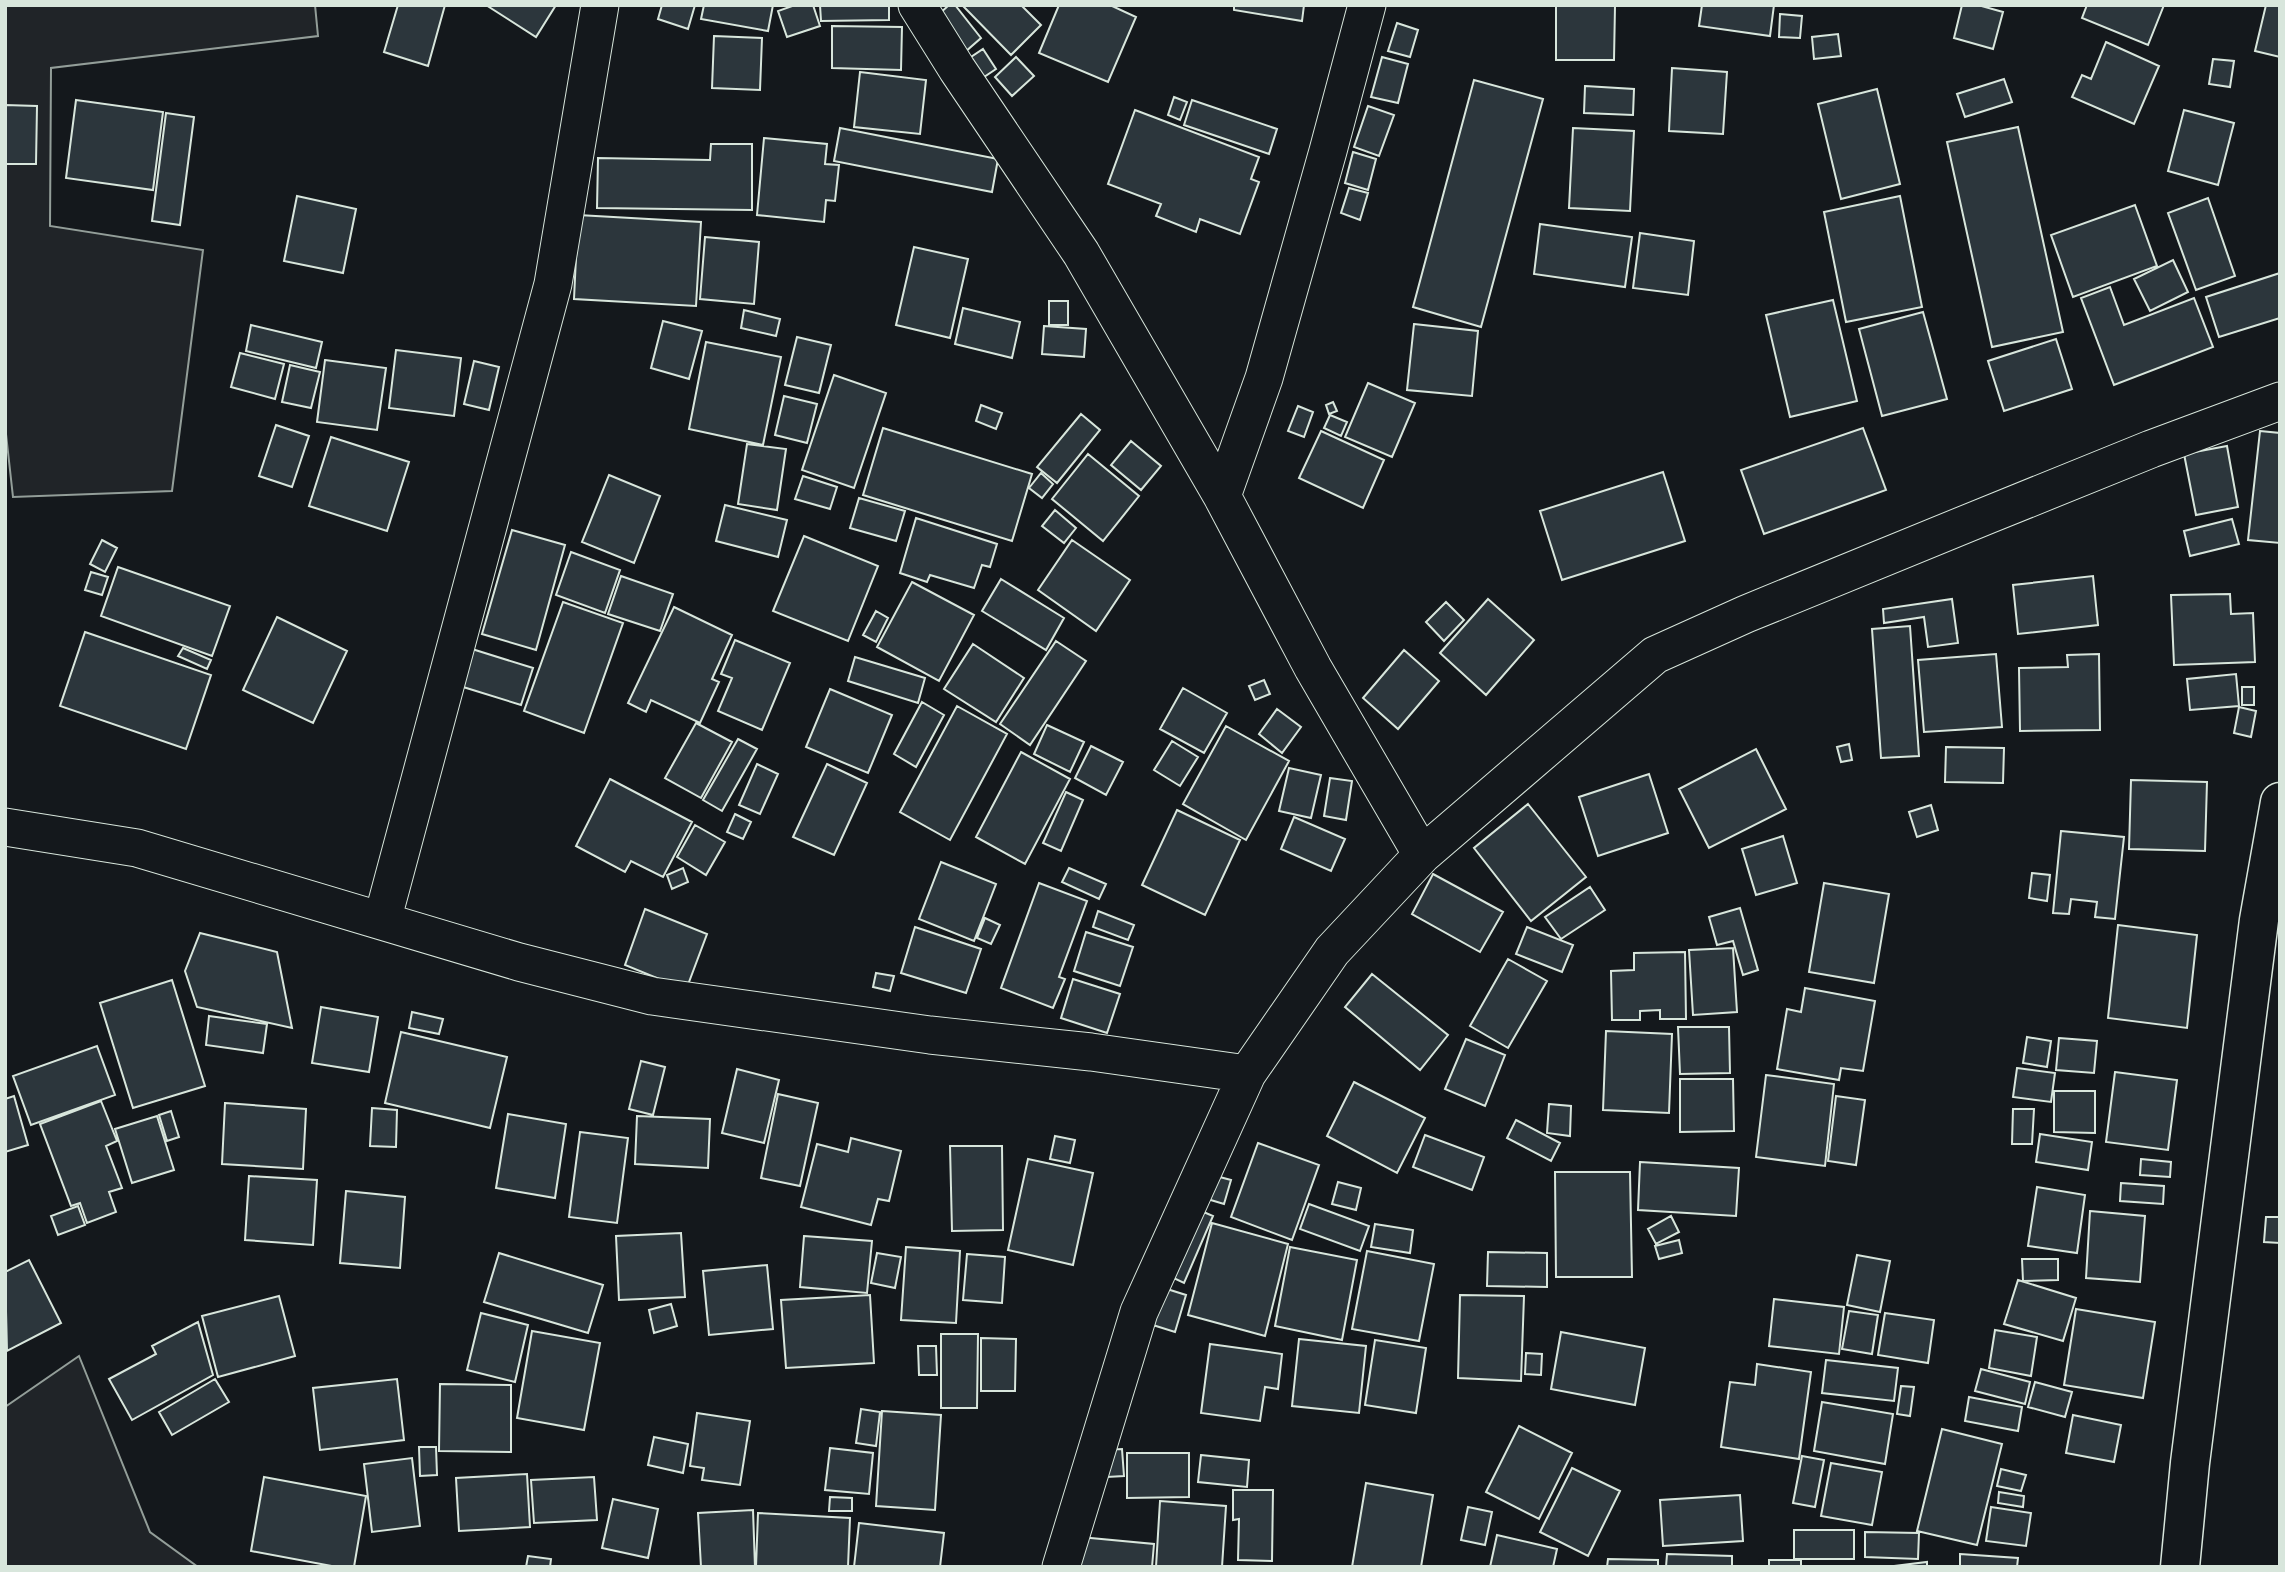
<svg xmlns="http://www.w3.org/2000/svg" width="2285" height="1572" viewBox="0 0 2285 1572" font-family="'Fira Sans Condensed',sans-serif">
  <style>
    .green { fill: #202428; stroke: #939e99; stroke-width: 2 }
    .building { fill: #2c363c; stroke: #d8e6dc; stroke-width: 2 }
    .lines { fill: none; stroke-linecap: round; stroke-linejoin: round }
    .street-casing { stroke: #d8e6dc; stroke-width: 39 }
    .secondary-casing { stroke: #d8e6dc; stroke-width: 41 }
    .street { stroke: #14181c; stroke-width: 37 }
    .secondary { stroke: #14181c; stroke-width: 38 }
  </style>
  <rect width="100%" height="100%" fill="#14181c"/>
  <path class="green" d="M 5,5 L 315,5 L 318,36 L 51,68 L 50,226 L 203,250 L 172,491 L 13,497 L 5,425 Z
    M 79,1356 L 150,1532 L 198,1567 L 5,1567 L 5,1407 Z"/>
  <path class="building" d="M 398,5 L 445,5 L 428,66 L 384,52 Z
    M 486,5 L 556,5 L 536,37 Z
    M 662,5 L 695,5 L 688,29 L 658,19 Z
    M 704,5 L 773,5 L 768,31 L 701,19 Z
    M 795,5 L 813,5 L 820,26 L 787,37 L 778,11 Z
    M 820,5 L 889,5 L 889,20 L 821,21 Z
    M 949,5 L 955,5 L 981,38 L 957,59 L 928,24 Z
    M 962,5 L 1021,5 L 1041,25 L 1011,55 Z
    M 1059,5 L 1110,5 L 1136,17 L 1108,82 L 1039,53 Z
    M 1234,5 L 1304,5 L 1302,21 L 1234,10 Z
    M 1556,5 L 1615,6 L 1614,60 L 1556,60 Z
    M 1702,5 L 1774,5 L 1770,36 L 1699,26 Z
    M 1962,5 L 1978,5 L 2003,12 L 1993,49 L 1954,38 Z
    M 2087,5 L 2164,5 L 2148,45 L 2082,18 Z
    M 2266,5 L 2280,5 L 2280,57 L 2255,51 Z
    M 1780,14 L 1802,16 L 1800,38 L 1779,37 Z
    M 1397,23 L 1418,30 L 1410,57 L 1388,51 Z
    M 832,26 L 902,27 L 901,70 L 832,68 Z
    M 1838,34 L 1841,56 L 1814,59 L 1812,37 Z
    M 714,36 L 762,38 L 760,90 L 712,88 Z
    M 2106,42 L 2159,66 L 2134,124 L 2072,97 L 2082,75 L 2091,79 Z
    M 983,49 L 996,69 L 969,87 L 956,67 Z
    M 1016,57 L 1034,76 L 1012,96 L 995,77 Z
    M 1382,57 L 1408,64 L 1398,103 L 1371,97 Z
    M 2213,59 L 2234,61 L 2230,87 L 2209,84 Z
    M 1672,68 L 1727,72 L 1723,134 L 1669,131 Z
    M 860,72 L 926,80 L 920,134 L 854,127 Z
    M 2004,79 L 2012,102 L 1965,117 L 1957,94 Z
    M 1474,80 L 1543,99 L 1481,327 L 1413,307 Z
    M 1585,86 L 1634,89 L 1633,115 L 1584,113 Z
    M 1877,89 L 1900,184 L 1841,199 L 1818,104 Z
    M 1174,97 L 1187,102 L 1180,120 L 1168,115 Z
    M 76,100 L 163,112 L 153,190 L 66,178 Z
    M 1192,100 L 1277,129 L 1269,154 L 1184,125 Z
    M 5,105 L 37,106 L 36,164 L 5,164 Z
    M 1368,106 L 1394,115 L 1379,156 L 1354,147 Z
    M 1135,110 L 1259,157 L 1251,179 L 1259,182 L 1240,234 L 1200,219 L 1196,232 L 1156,216 L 1161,204 L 1108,184 Z
    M 2184,110 L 2234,123 L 2218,185 L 2168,171 Z
    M 166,113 L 194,117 L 180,225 L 152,221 Z
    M 2018,127 L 2063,332 L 1992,347 L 1947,142 Z
    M 840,128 L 998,159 L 992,192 L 834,161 Z
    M 1573,128 L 1634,131 L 1630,211 L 1569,208 Z
    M 764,138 L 827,144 L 825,164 L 839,165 L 835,201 L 826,200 L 824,222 L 757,215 Z
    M 711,144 L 752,144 L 752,210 L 597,208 L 598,158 L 710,160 Z
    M 1353,152 L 1376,159 L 1368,190 L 1345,183 Z
    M 1349,188 L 1368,193 L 1360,220 L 1341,213 Z
    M 297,196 L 356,209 L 343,273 L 284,261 Z
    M 1900,196 L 1922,307 L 1846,322 L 1824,212 Z
    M 2208,198 L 2235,276 L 2196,290 L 2168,213 Z
    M 2135,205 L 2157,266 L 2073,297 L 2051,235 Z
    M 578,215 L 701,222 L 696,306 L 574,299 Z
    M 1540,224 L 1632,237 L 1625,287 L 1534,274 Z
    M 1640,233 L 1694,241 L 1688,295 L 1633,288 Z
    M 705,237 L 759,242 L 754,304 L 700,299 Z
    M 914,247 L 968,259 L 950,338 L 896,325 Z
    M 2173,260 L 2188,292 L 2150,311 L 2134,279 Z
    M 2280,273 L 2280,318 L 2219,337 L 2206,297 Z
    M 2110,287 L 2124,325 L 2194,298 L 2213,347 L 2114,385 L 2081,298 Z
    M 1833,300 L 1857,401 L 1790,417 L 1766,315 Z
    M 1049,301 L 1068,301 L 1068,325 L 1049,325 Z
    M 963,308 L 1020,322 L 1012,358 L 955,344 Z
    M 744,310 L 780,319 L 776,336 L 741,328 Z
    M 1923,312 L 1947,399 L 1882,416 L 1859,329 Z
    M 663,321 L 702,331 L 689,379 L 651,368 Z
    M 1414,324 L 1478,331 L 1472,396 L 1407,390 Z
    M 251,325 L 322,342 L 316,368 L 246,351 Z
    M 1044,326 L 1086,329 L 1084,357 L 1042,354 Z
    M 797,337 L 831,345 L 819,393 L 785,385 Z
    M 2056,339 L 2072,389 L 2004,411 L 1988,361 Z
    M 706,342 L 781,357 L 763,445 L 689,429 Z
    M 396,350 L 461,358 L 454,416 L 389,408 Z
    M 240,353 L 284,364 L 275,399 L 231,387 Z
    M 325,360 L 386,368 L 377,430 L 317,422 Z
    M 474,361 L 499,367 L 489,410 L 464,404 Z
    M 290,365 L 320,372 L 311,408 L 282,402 Z
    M 834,375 L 886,393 L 854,488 L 802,470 Z
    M 1368,383 L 1415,403 L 1392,457 L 1345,437 Z
    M 784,396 L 817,404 L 807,443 L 775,435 Z
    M 1333,402 L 1337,411 L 1329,414 L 1326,405 Z
    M 981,405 L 1002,413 L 996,429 L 976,421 Z
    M 1298,406 L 1313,412 L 1304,437 L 1288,431 Z
    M 1081,414 L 1100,430 L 1057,483 L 1037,467 Z
    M 1330,415 L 1347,422 L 1341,436 L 1324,428 Z
    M 276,425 L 309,436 L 292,487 L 259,476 Z
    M 883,428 L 1032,474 L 1012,541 L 863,495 Z
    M 1863,428 L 1886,490 L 1764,534 L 1741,470 Z
    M 1321,431 L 1384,460 L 1363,508 L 1299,478 Z
    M 2260,431 L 2280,433 L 2280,543 L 2248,540 Z
    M 331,437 L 409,462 L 387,531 L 309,506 Z
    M 1131,441 L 1161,466 L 1141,490 L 1111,465 Z
    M 747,444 L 786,449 L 777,510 L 738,504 Z
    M 2227,446 L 2238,507 L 2196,515 L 2184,454 Z
    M 1088,454 L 1139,496 L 1103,541 L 1052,499 Z
    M 1663,472 L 1685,541 L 1562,580 L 1540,511 Z
    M 1041,473 L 1053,484 L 1042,498 L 1029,488 Z
    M 609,475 L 660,496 L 634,563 L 582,542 Z
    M 803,476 L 837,487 L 830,509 L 795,499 Z
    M 859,498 L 905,511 L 896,541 L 850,528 Z
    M 725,505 L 787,520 L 778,557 L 716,541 Z
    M 1055,510 L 1076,528 L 1064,543 L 1042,526 Z
    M 916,518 L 997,544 L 990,567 L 982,565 L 974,588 L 930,575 L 927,582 L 900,573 Z
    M 2232,519 L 2239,544 L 2190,556 L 2184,531 Z
    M 512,530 L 565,545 L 536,650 L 482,634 Z
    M 804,536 L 878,566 L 848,641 L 773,611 Z
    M 102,540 L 117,548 L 105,572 L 90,564 Z
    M 1072,540 L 1130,580 L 1096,631 L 1038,590 Z
    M 571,552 L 620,570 L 605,613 L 556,595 Z
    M 118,567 L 230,606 L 212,656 L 101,616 Z
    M 91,572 L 108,577 L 102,595 L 85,590 Z
    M 621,576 L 673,594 L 660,631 L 608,614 Z
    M 2093,576 L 2098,625 L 2018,634 L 2013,585 Z
    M 1001,579 L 1064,618 L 1046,650 L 982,611 Z
    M 912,582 L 974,615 L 939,681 L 877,647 Z
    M 2230,594 L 2231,614 L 2253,613 L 2255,662 L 2174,665 L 2171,595 Z
    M 1488,599 L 1534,640 L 1486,695 L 1440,653 Z
    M 1952,599 L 1958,643 L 1928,647 L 1924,617 L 1884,623 L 1883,609 Z
    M 563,602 L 623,623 L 584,733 L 524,711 Z
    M 1446,602 L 1464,620 L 1444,641 L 1426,622 Z
    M 674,607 L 732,635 L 712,679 L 719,682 L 700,723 L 651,700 L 646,712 L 628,703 Z
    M 876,611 L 888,618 L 876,642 L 863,635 Z
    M 277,617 L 347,651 L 313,723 L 243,690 Z
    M 1910,626 L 1919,756 L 1881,758 L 1872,629 Z
    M 85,632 L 211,675 L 186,749 L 60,706 Z
    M 735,640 L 790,663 L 762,730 L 718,711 L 732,678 L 721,674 Z
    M 1056,641 L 1086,661 L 1030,745 L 1000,724 Z
    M 973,644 L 1024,678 L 996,722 L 944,689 Z
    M 183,648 L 211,660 L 207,669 L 178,656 Z
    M 472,649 L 533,668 L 521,705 L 460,686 Z
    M 1404,650 L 1439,681 L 1398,729 L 1363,698 Z
    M 1996,654 L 2002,727 L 1924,732 L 1918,660 Z
    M 2099,654 L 2100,730 L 2020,731 L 2019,668 L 2068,667 L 2067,655 Z
    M 855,657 L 925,678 L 918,703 L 848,681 Z
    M 2236,674 L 2239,706 L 2190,710 L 2187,679 Z
    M 1264,680 L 1270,694 L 1255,700 L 1249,686 Z
    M 2242,687 L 2254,687 L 2254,705 L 2242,705 Z
    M 1183,688 L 1227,713 L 1204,753 L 1160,729 Z
    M 830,689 L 892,715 L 868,773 L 806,747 Z
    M 922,702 L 944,715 L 916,767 L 894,754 Z
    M 957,706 L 1007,734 L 950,840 L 900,812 Z
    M 2239,707 L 2256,711 L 2251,737 L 2234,733 Z
    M 1277,709 L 1301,727 L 1282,753 L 1259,734 Z
    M 696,723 L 732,742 L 701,798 L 665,778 Z
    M 1047,725 L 1084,742 L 1070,772 L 1034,754 Z
    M 1226,726 L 1289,761 L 1246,840 L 1183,804 Z
    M 738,739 L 757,749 L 722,811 L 703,800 Z
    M 1172,741 L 1198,757 L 1180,786 L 1154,770 Z
    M 1849,744 L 1852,760 L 1841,762 L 1837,747 Z
    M 1091,746 L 1123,762 L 1106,795 L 1075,778 Z
    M 1946,747 L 2004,748 L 2003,783 L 1945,782 Z
    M 1756,749 L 1786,809 L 1709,848 L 1679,789 Z
    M 1021,752 L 1070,779 L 1025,864 L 976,837 Z
    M 757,764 L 778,774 L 760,814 L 739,805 Z
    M 827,764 L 867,783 L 834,855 L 793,837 Z
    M 1289,768 L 1321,775 L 1311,818 L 1279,811 Z
    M 1649,774 L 1668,833 L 1598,856 L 1579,797 Z
    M 1330,778 L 1352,781 L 1346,820 L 1324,816 Z
    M 610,779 L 692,822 L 663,877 L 631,861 L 625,872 L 576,846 Z
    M 2131,780 L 2207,782 L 2205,851 L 2129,849 Z
    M 1066,792 L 1083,800 L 1061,851 L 1043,843 Z
    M 1528,804 L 1586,877 L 1531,921 L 1474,848 Z
    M 1931,805 L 1938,830 L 1917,837 L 1909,812 Z
    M 1177,810 L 1240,840 L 1205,915 L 1142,885 Z
    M 735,814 L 751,822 L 743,839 L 727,832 Z
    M 1294,817 L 1345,839 L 1331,871 L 1281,849 Z
    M 695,825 L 725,842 L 706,875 L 677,857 Z
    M 2061,831 L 2124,837 L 2115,919 L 2095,917 L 2097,902 L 2071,899 L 2069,914 L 2053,913 Z
    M 1783,836 L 1797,883 L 1756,895 L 1742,849 Z
    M 941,862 L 996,884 L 974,941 L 919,919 Z
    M 683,868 L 688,882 L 672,889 L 667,875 Z
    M 1069,868 L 1106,884 L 1099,899 L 1062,882 Z
    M 2032,873 L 2050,875 L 2047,901 L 2029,898 Z
    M 1433,874 L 1503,912 L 1480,952 L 1412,914 Z
    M 1039,883 L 1087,901 L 1059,977 L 1065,979 L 1053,1008 L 1001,988 Z
    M 1824,883 L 1889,894 L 1874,983 L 1809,972 Z
    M 1590,887 L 1605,910 L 1561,939 L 1545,917 Z
    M 1740,908 L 1758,970 L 1743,975 L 1733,941 L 1717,945 L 1709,917 Z
    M 645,909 L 707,934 L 686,990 L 625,965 Z
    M 1098,911 L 1134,925 L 1128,940 L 1093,927 Z
    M 985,918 L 1000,925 L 991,944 L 977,938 Z
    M 2118,925 L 2197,935 L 2187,1028 L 2108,1018 Z
    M 915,927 L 981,949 L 966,993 L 901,973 Z
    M 1527,927 L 1573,945 L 1562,972 L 1516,954 Z
    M 1086,932 L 1133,947 L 1120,986 L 1074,971 Z
    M 200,933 L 277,952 L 292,1028 L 197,1007 L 185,971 Z
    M 1733,948 L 1737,1012 L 1693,1015 L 1689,950 Z
    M 1685,952 L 1686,1019 L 1660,1019 L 1660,1010 L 1640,1011 L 1640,1020 L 1612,1020 L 1611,971 L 1634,970 L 1634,953 Z
    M 1508,959 L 1547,981 L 1508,1048 L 1470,1026 Z
    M 876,973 L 894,976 L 890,991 L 873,987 Z
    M 1372,974 L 1448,1035 L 1420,1070 L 1345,1007 Z
    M 1073,979 L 1120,994 L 1107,1033 L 1061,1018 Z
    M 172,980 L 205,1086 L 133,1108 L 100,1003 Z
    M 1805,988 L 1875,1001 L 1863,1071 L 1841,1068 L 1839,1080 L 1777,1069 L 1787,1009 L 1801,1012 Z
    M 321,1007 L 378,1017 L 369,1072 L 312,1063 Z
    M 412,1012 L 443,1019 L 439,1034 L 409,1028 Z
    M 209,1016 L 267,1024 L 263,1053 L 206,1045 Z
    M 1678,1027 L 1729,1027 L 1730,1073 L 1680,1074 Z
    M 1606,1031 L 1672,1034 L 1669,1113 L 1603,1110 Z
    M 401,1032 L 507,1057 L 490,1128 L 385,1103 Z
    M 2027,1037 L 2051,1041 L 2047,1067 L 2023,1063 Z
    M 2059,1038 L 2097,1041 L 2094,1073 L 2056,1070 Z
    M 1466,1039 L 1505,1055 L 1485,1106 L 1445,1089 Z
    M 97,1046 L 115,1095 L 31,1125 L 13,1076 Z
    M 641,1061 L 665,1067 L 653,1115 L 629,1109 Z
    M 2017,1068 L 2055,1073 L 2051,1102 L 2013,1097 Z
    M 737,1069 L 779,1080 L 764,1143 L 722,1133 Z
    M 2115,1072 L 2177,1080 L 2168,1150 L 2106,1142 Z
    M 1766,1075 L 1834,1084 L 1825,1166 L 1756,1157 Z
    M 1680,1079 L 1733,1079 L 1734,1131 L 1680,1132 Z
    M 1354,1082 L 1425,1118 L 1397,1173 L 1327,1136 Z
    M 2054,1091 L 2095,1091 L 2095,1133 L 2054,1132 Z
    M 778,1094 L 818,1103 L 800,1186 L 761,1178 Z
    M 14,1096 L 28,1145 L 5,1152 L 5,1099 Z
    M 1836,1096 L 1865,1100 L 1856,1165 L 1828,1161 Z
    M 101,1101 L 117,1141 L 106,1146 L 122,1188 L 109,1192 L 116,1212 L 87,1223 L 80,1203 L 71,1206 L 40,1124 Z
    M 225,1103 L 306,1109 L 303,1169 L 222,1164 Z
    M 1549,1104 L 1571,1106 L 1570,1136 L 1547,1133 Z
    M 372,1108 L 397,1110 L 396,1147 L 370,1146 Z
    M 2013,1109 L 2034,1109 L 2032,1144 L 2012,1144 Z
    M 171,1111 L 179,1137 L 167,1141 L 159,1115 Z
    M 508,1114 L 566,1124 L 555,1198 L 496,1188 Z
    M 157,1116 L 174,1170 L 132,1183 L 115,1129 Z
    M 637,1116 L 710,1119 L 708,1168 L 635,1164 Z
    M 1516,1120 L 1560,1143 L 1551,1161 L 1507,1138 Z
    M 580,1132 L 628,1138 L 617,1223 L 569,1217 Z
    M 2040,1134 L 2092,1142 L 2088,1170 L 2036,1162 Z
    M 1425,1135 L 1484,1157 L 1472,1190 L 1413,1167 Z
    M 1055,1136 L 1075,1140 L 1070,1163 L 1050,1159 Z
    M 851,1138 L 901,1151 L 889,1201 L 878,1199 L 871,1225 L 801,1207 L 817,1144 L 848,1152 Z
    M 1258,1143 L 1319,1165 L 1292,1240 L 1231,1217 Z
    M 950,1146 L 1002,1146 L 1003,1230 L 952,1231 Z
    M 1028,1159 L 1093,1173 L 1073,1265 L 1008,1250 Z
    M 2141,1159 L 2171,1162 L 2170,1177 L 2140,1175 Z
    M 1640,1162 L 1739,1168 L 1736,1216 L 1638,1210 Z
    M 1201,1172 L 1231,1180 L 1224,1204 L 1194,1195 Z
    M 1555,1172 L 1630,1172 L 1632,1277 L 1556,1277 Z
    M 249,1176 L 317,1180 L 313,1245 L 245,1240 Z
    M 1338,1182 L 1361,1188 L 1356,1210 L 1332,1204 Z
    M 2121,1183 L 2164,1186 L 2163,1204 L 2120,1201 Z
    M 2037,1187 L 2085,1195 L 2077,1253 L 2028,1246 Z
    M 346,1191 L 405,1197 L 400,1268 L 340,1263 Z
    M 1309,1204 L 1369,1226 L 1360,1251 L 1300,1229 Z
    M 78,1206 L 85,1225 L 58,1235 L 51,1216 Z
    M 1192,1207 L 1213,1216 L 1184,1283 L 1163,1273 Z
    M 2090,1211 L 2145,1216 L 2140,1282 L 2086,1278 Z
    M 1671,1216 L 1679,1232 L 1656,1244 L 1648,1229 Z
    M 2266,1217 L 2280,1217 L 2280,1243 L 2264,1242 Z
    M 1212,1223 L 1288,1244 L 1265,1336 L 1188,1315 Z
    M 1375,1224 L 1413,1230 L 1410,1253 L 1371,1247 Z
    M 681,1233 L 685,1297 L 619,1300 L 616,1236 Z
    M 804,1236 L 872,1241 L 867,1293 L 800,1287 Z
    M 1679,1240 L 1682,1253 L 1659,1259 L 1655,1246 Z
    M 906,1247 L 960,1251 L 956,1323 L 901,1320 Z
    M 1290,1247 L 1357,1260 L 1342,1340 L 1275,1326 Z
    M 1367,1251 L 1434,1264 L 1419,1341 L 1352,1329 Z
    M 1488,1252 L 1547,1253 L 1547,1287 L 1487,1286 Z
    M 499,1253 L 603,1285 L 588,1333 L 484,1302 Z
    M 877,1253 L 901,1257 L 895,1288 L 871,1283 Z
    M 967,1254 L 1005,1257 L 1002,1303 L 963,1300 Z
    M 1857,1255 L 1890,1261 L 1880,1312 L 1847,1305 Z
    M 2022,1259 L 2058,1259 L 2058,1280 L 2023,1281 Z
    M 29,1260 L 61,1323 L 7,1351 L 5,1272 Z
    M 767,1265 L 773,1329 L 709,1335 L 703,1271 Z
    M 2018,1280 L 2076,1298 L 2063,1341 L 2004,1324 Z
    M 1148,1283 L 1186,1295 L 1175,1332 L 1137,1320 Z
    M 870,1295 L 874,1363 L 786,1368 L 781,1300 Z
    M 1460,1295 L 1524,1296 L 1521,1381 L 1458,1378 Z
    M 279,1296 L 295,1356 L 218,1377 L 202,1316 Z
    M 1774,1299 L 1844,1307 L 1839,1354 L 1769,1346 Z
    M 671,1304 L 677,1326 L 654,1333 L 649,1310 Z
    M 2076,1309 L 2155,1322 L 2143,1398 L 2064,1385 Z
    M 1849,1311 L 1878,1315 L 1872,1354 L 1842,1349 Z
    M 481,1313 L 528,1325 L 515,1382 L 467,1370 Z
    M 1885,1313 L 1934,1320 L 1928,1363 L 1878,1355 Z
    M 198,1322 L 213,1375 L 132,1420 L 109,1379 L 156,1354 L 152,1346 Z
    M 1995,1330 L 2037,1337 L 2031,1376 L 1989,1368 Z
    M 532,1331 L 600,1343 L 584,1430 L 517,1418 Z
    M 1561,1332 L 1645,1348 L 1635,1405 L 1551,1389 Z
    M 941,1334 L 978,1334 L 977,1408 L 941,1408 Z
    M 981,1338 L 1016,1339 L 1015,1391 L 981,1391 Z
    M 1299,1339 L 1366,1346 L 1359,1413 L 1292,1406 Z
    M 1375,1340 L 1426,1348 L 1416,1413 L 1365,1405 Z
    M 1210,1344 L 1282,1354 L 1278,1389 L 1265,1387 L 1260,1421 L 1201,1413 Z
    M 918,1346 L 936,1346 L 937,1375 L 919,1375 Z
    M 1526,1353 L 1542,1354 L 1541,1375 L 1525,1374 Z
    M 1826,1360 L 1898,1368 L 1894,1401 L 1822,1393 Z
    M 1757,1364 L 1811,1372 L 1799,1459 L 1721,1447 L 1730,1382 L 1755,1385 Z
    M 1981,1369 L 2030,1382 L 2025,1404 L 1975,1391 Z
    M 215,1379 L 229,1402 L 172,1435 L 159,1412 Z
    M 397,1379 L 404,1440 L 320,1450 L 313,1388 Z
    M 2035,1382 L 2072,1392 L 2065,1417 L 2028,1407 Z
    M 440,1384 L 511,1385 L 511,1452 L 439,1451 Z
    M 1901,1386 L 1914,1387 L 1910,1416 L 1897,1414 Z
    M 1969,1397 L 2022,1407 L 2018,1431 L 1965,1421 Z
    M 1822,1402 L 1893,1414 L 1885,1464 L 1814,1451 Z
    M 861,1409 L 880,1412 L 876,1446 L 856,1443 Z
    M 882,1411 L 941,1415 L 935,1510 L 876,1506 Z
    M 697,1413 L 750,1421 L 740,1485 L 702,1480 L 704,1468 L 690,1466 Z
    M 2073,1415 L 2121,1425 L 2114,1462 L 2066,1453 Z
    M 1519,1426 L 1572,1453 L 1539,1519 L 1486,1492 Z
    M 1942,1429 L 2002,1444 L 1977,1545 L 1917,1531 Z
    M 654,1437 L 688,1444 L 683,1473 L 648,1465 Z
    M 419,1447 L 436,1447 L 437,1475 L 420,1476 Z
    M 830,1448 L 873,1453 L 869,1494 L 825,1490 Z
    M 1122,1449 L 1124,1476 L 1107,1477 L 1105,1450 Z
    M 1127,1453 L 1189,1453 L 1189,1497 L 1127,1498 Z
    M 1201,1455 L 1249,1460 L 1247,1487 L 1198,1482 Z
    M 1802,1456 L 1824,1460 L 1815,1507 L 1793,1503 Z
    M 412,1458 L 420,1526 L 372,1532 L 364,1464 Z
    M 1831,1463 L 1882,1472 L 1872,1525 L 1821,1516 Z
    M 1572,1468 L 1620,1491 L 1588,1556 L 1540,1532 Z
    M 2001,1469 L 2026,1475 L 2021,1491 L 1997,1486 Z
    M 527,1474 L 530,1527 L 459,1531 L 456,1478 Z
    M 264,1477 L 366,1496 L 354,1567 L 337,1567 L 251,1551 Z
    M 594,1477 L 597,1520 L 534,1523 L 531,1480 Z
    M 1366,1483 L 1433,1495 L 1421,1567 L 1352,1567 Z
    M 1233,1490 L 1273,1490 L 1272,1561 L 1238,1560 L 1239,1519 L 1233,1520 Z
    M 1999,1492 L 2024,1496 L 2023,1507 L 1998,1503 Z
    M 1740,1495 L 1743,1541 L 1663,1546 L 1660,1500 Z
    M 830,1497 L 852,1498 L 852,1511 L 829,1511 Z
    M 613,1499 L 658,1509 L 648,1558 L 602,1548 Z
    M 1160,1501 L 1226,1506 L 1222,1567 L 1156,1567 Z
    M 1468,1507 L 1492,1512 L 1485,1545 L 1461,1540 Z
    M 1991,1507 L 2031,1513 L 2026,1546 L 1986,1541 Z
    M 753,1510 L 755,1567 L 701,1567 L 698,1513 Z
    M 758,1513 L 850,1518 L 848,1567 L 756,1567 Z
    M 859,1523 L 944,1533 L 940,1567 L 854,1567 Z
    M 1794,1530 L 1854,1530 L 1854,1559 L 1794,1559 Z
    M 1865,1532 L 1919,1533 L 1918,1559 L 1865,1557 Z
    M 1497,1535 L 1557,1549 L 1553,1567 L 1490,1567 Z
    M 1080,1537 L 1154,1544 L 1152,1567 L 1077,1567 Z
    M 1667,1554 L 1732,1556 L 1732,1567 L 1666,1567 Z
    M 1960,1554 L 2018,1558 L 2017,1567 L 1960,1567 Z
    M 528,1556 L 551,1559 L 550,1567 L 526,1567 Z
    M 1608,1559 L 1658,1560 L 1658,1567 L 1607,1567 Z
    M 1769,1560 L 1801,1560 L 1801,1567 L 1769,1567 Z
    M 1927,1562 L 1927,1567 L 1886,1567 Z"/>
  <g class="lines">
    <defs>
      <path id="street" d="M 917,5 L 957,69 L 1081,253 L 1222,496 L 1313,668 L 1422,855
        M 1222,496 L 1264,378 L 1328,151 L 1367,5
        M 5,827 L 137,848 L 519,962 L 652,996 L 930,1035 L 1091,1052 L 1247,1074
        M 382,921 L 553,284 L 600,5
        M 1061,1567 L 1139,1312 L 1247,1074 L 1332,951 L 1422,855 L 1655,655 L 1746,614 L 1988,515 L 2151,449 L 2280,401"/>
      <path id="secondary" d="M 2180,1567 L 2190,1463 L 2259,920 L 2280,802"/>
    </defs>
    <use href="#street" class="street-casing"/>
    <use href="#secondary" class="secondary-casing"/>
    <use href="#street" class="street"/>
    <use href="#secondary" class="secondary"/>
  </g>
  <rect width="2285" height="1572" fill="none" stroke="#d8e6dc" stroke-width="14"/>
</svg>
